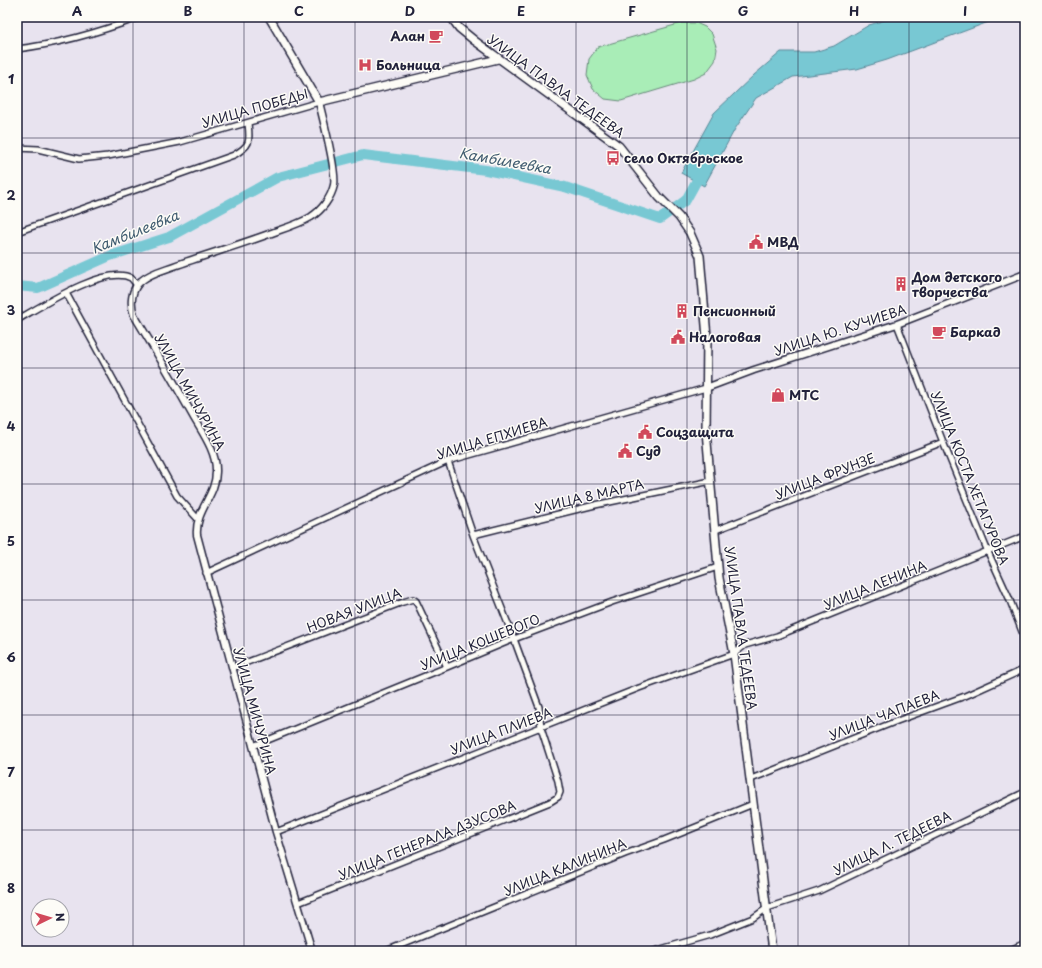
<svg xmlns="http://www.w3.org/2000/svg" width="1042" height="968" viewBox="0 0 1042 968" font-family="'Playpen Sans',sans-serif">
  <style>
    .green { fill: #a9edb7; stroke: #668879 }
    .water { fill: #78c8d3; stroke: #568696 }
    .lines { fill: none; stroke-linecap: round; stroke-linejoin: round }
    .river { stroke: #78c8d3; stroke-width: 10 }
    .minor-casing { stroke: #22223b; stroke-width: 8 }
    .tertiary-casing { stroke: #22223b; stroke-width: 9 }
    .secondary-casing { stroke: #22223b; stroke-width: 10 }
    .minor { stroke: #fdfcf7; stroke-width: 5 }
    .tertiary { stroke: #fdfcf7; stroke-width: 6 }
    .secondary { stroke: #fdfcf7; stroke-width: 7 }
    .grid { fill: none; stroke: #22223b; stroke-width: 1; stroke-opacity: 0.55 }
    .labels { text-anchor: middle; stroke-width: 3; stroke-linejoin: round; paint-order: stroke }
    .poi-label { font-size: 13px; font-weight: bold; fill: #22223b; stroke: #fdfcf7; text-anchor: start }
    .street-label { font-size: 13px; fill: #22223b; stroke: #fdfcf7 }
    .water-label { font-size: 14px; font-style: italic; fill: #405c70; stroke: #fdfcf7 }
    .neatline { fill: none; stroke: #22223b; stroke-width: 1.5 }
    .grid-label { font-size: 13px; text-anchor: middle; font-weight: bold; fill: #22223b }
  </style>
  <rect width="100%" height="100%" fill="#e8e3ef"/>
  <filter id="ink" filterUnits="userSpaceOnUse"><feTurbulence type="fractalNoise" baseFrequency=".025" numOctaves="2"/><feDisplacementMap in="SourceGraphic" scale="8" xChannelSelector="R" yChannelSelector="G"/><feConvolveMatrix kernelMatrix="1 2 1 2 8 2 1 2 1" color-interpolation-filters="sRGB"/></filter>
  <g filter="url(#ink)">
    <path class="green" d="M 682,23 L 696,23 L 705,27 L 712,34 L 717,49 L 715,61 L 706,73 L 694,79 L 621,101 L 605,99 L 593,89 L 587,75 L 589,59 L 598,47 Z"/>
    <path class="water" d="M 895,17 L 1002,17 L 887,60 L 857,69 L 793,77 L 756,98 L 735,129 L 704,186 L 681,173 L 714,113 L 754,75 L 781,52 L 814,52 L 834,46 L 869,25 Z"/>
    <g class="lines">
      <path class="river" d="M 17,286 L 38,288 L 110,256 L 169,237 L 278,177 L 363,155 L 486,170 L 565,187 L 660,219 L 686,200 L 702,171"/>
      <defs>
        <path id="minor" d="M 17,49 C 59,44 100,32 140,17
          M 17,148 L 38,149 L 79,159 L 108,156 L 180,142 L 319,102
          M 17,232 L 234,155 C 251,145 250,142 248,123
          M 66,293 L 177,496 L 198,519
          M 17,320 C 40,307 106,264 131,278 C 133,280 135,283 137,285
          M 897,324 L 943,442 L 988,552 L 1009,598 L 1025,639
          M 716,530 L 943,442
          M 473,535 L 595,505 L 711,481
          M 206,573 L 448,461 L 706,388
          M 232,668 L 403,602 L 413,599 L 416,601 L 447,667
          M 253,746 L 447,667 L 514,639 L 612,602 L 718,567
          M 751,779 L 897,721 L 965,696 L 1025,669
          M 276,832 L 639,688 L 734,654 L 745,645 L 777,636 L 1025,536
          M 298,903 L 550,802 L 558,797 L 560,792 L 558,781 L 541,728 L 539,707 L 514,639 L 473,535 L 448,461
          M 386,951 L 625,854 L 664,840 L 753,804
          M 603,951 L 606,951
          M 654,951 L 710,935 L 753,918 L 767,908 L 819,891 L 1025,792
          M 1008,951 L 1025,943"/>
        <path id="tertiary" d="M 706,388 L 754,370 L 897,324 L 1025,274
          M 312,951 L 276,832 L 197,535 C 195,510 216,496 216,472 C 217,452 202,432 193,416 C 174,382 154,348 134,315 C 130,304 131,289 141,281 C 150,273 163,270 174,266 C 208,254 243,244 277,231 C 289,227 301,223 311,217 C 322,210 331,198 334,185 C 337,171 323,119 319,102"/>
        <path id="secondary" d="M 269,17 L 319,102 L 498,59
          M 451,17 L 459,28 L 475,41 L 619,146 L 659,197 L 679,217 L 690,233 L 700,256 L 707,337 L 706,431 L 719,578 L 734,654 L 772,951"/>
      </defs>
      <use href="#minor" class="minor-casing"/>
      <use href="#tertiary" class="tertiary-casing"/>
      <use href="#secondary" class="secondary-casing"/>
      <use href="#minor" class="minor"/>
      <use href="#tertiary" class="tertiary"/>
      <use href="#secondary" class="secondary"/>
    </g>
  </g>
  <path class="grid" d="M 133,17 L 133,951M 244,17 L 244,951M 355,17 L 355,951M 466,17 L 466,951M 576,17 L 576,951M 687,17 L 687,951M 798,17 L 798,951M 909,17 L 909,951M 17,138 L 1025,138M 17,253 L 1025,253M 17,368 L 1025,368M 17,484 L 1025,484M 17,600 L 1025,600M 17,715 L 1025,715M 17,830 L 1025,830"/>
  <defs>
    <symbol id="cafe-bare" viewBox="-9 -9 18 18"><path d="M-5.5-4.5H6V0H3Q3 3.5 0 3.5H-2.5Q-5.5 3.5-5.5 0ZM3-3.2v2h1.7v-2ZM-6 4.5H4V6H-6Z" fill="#d1495b" stroke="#fdfcf7" stroke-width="2.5" paint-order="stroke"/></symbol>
    <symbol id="hospital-bare" viewBox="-9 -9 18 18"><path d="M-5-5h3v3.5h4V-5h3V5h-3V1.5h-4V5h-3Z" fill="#d1495b" stroke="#fdfcf7" stroke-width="2.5" paint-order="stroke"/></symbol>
    <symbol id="bus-bare" viewBox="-9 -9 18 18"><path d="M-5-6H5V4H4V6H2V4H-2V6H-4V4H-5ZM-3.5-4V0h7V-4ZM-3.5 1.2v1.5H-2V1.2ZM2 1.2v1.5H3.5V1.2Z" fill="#d1495b" stroke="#fdfcf7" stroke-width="2.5" paint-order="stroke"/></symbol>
    <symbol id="civic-bare" viewBox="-9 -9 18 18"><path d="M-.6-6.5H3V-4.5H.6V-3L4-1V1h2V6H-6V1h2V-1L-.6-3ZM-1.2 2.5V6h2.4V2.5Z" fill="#d1495b" stroke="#fdfcf7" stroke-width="2.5" paint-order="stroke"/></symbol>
    <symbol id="building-bare" viewBox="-9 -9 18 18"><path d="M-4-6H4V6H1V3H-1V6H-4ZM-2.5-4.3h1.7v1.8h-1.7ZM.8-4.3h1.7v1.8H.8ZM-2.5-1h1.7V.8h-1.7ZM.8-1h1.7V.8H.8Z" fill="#d1495b" stroke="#fdfcf7" stroke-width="2.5" paint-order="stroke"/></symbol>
    <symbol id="shop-bare" viewBox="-9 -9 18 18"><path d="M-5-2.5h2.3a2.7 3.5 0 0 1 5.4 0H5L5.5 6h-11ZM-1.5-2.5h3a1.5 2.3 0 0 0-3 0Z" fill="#d1495b" stroke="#fdfcf7" stroke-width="2.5" paint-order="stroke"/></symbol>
  </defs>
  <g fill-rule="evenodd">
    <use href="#cafe-bare" x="426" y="26" width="20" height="20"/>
    <use href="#hospital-bare" x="355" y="55" width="20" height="20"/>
    <use href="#bus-bare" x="603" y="148" width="20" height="20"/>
    <use href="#civic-bare" x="746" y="232" width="20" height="20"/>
    <use href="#building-bare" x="891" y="274" width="20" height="20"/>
    <use href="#building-bare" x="672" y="301" width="20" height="20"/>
    <use href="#cafe-bare" x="929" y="322" width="20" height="20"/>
    <use href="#civic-bare" x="668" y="327" width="20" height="20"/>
    <use href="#shop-bare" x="768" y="385" width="20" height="20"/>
    <use href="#civic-bare" x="635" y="422" width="20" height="20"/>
    <use href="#civic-bare" x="615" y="441" width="20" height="20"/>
  </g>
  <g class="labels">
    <g class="poi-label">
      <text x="425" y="41" text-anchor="end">Алан</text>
      <text x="376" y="70">Больница</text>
      <text x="624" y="163">село Октябрьское</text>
      <text x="767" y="247">МВД</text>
      <text x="912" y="282">Дом детского<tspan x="912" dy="15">творчества</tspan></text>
      <text x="693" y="316">Пенсионный</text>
      <text x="950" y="337">Баркад</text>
      <text x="689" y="342">Налоговая</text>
      <text x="789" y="400">МТС</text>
      <text x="656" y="437">Соцзащита</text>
      <text x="636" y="456">Суд</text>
    </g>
    <g class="street-label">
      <text transform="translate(556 86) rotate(36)" y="5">УЛИЦА ПАВЛА ТЕДЕЕВА</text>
      <text transform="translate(255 108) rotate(-16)" y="5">УЛИЦА ПОБЕДЫ</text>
      <text transform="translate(840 330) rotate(-18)" y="5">УЛИЦА Ю. КУЧИЕВА</text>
      <text transform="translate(190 392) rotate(61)" y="5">УЛИЦА МИЧУРИНА</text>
      <text transform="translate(492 438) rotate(-17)" y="5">УЛИЦА ЕПХИЕВА</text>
      <text transform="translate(825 476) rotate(-21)" y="5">УЛИЦА ФРУНЗЕ</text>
      <text transform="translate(970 478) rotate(68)" y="5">УЛИЦА КОСТА ХЕТАГУРОВА</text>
      <text transform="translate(589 496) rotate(-13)" y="5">УЛИЦА 8 МАРТА</text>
      <text transform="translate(875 585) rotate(-22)" y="5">УЛИЦА ЛЕНИНА</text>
      <text transform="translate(354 610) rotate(-21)" y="5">НОВАЯ УЛИЦА</text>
      <text transform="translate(741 628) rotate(82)" y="5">УЛИЦА ПАВЛА ТЕДЕЕВА</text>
      <text transform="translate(480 642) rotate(-22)" y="5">УЛИЦА КОШЕВОГО</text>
      <text transform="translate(255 711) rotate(75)" y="5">УЛИЦА МИЧУРИНА</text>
      <text transform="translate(884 715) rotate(-21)" y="5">УЛИЦА ЧАПАЕВА</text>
      <text transform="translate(501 731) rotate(-21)" y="5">УЛИЦА ПЛИЕВА</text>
      <text transform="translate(427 840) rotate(-22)" y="5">УЛИЦА ГЕНЕРАЛА ДЗУСОВА</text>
      <text transform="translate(892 843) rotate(-26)" y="5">УЛИЦА Л. ТЕДЕЕВА</text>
      <text transform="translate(565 867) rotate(-22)" y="5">УЛИЦА КАЛИНИНА</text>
    </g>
    <g class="water-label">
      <text transform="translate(505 161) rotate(10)" y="5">Камбилеевка</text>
      <text transform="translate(135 232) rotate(-22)" y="5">Камбилеевка</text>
    </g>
  </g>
  <rect width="1042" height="968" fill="none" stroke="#fdfcf7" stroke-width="44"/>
  <g transform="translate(50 918) rotate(85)"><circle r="19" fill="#fdfcf7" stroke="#a5a5ac"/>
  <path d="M0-3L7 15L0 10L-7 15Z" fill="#d1495b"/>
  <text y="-6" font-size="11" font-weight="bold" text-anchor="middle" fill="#22223b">N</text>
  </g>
  <rect x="22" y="22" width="998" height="924" class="neatline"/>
  <g class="grid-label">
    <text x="77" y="16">A</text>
    <text x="188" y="16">B</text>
    <text x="299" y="16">C</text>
    <text x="410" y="16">D</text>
    <text x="521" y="16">E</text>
    <text x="632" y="16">F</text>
    <text x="743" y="16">G</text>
    <text x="854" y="16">H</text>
    <text x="965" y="16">I</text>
    <text x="11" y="84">1</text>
    <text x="11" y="200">2</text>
    <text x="11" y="315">3</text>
    <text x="11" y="431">4</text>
    <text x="11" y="546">5</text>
    <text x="11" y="662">6</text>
    <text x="11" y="777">7</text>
    <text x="11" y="893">8</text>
  </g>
</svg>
